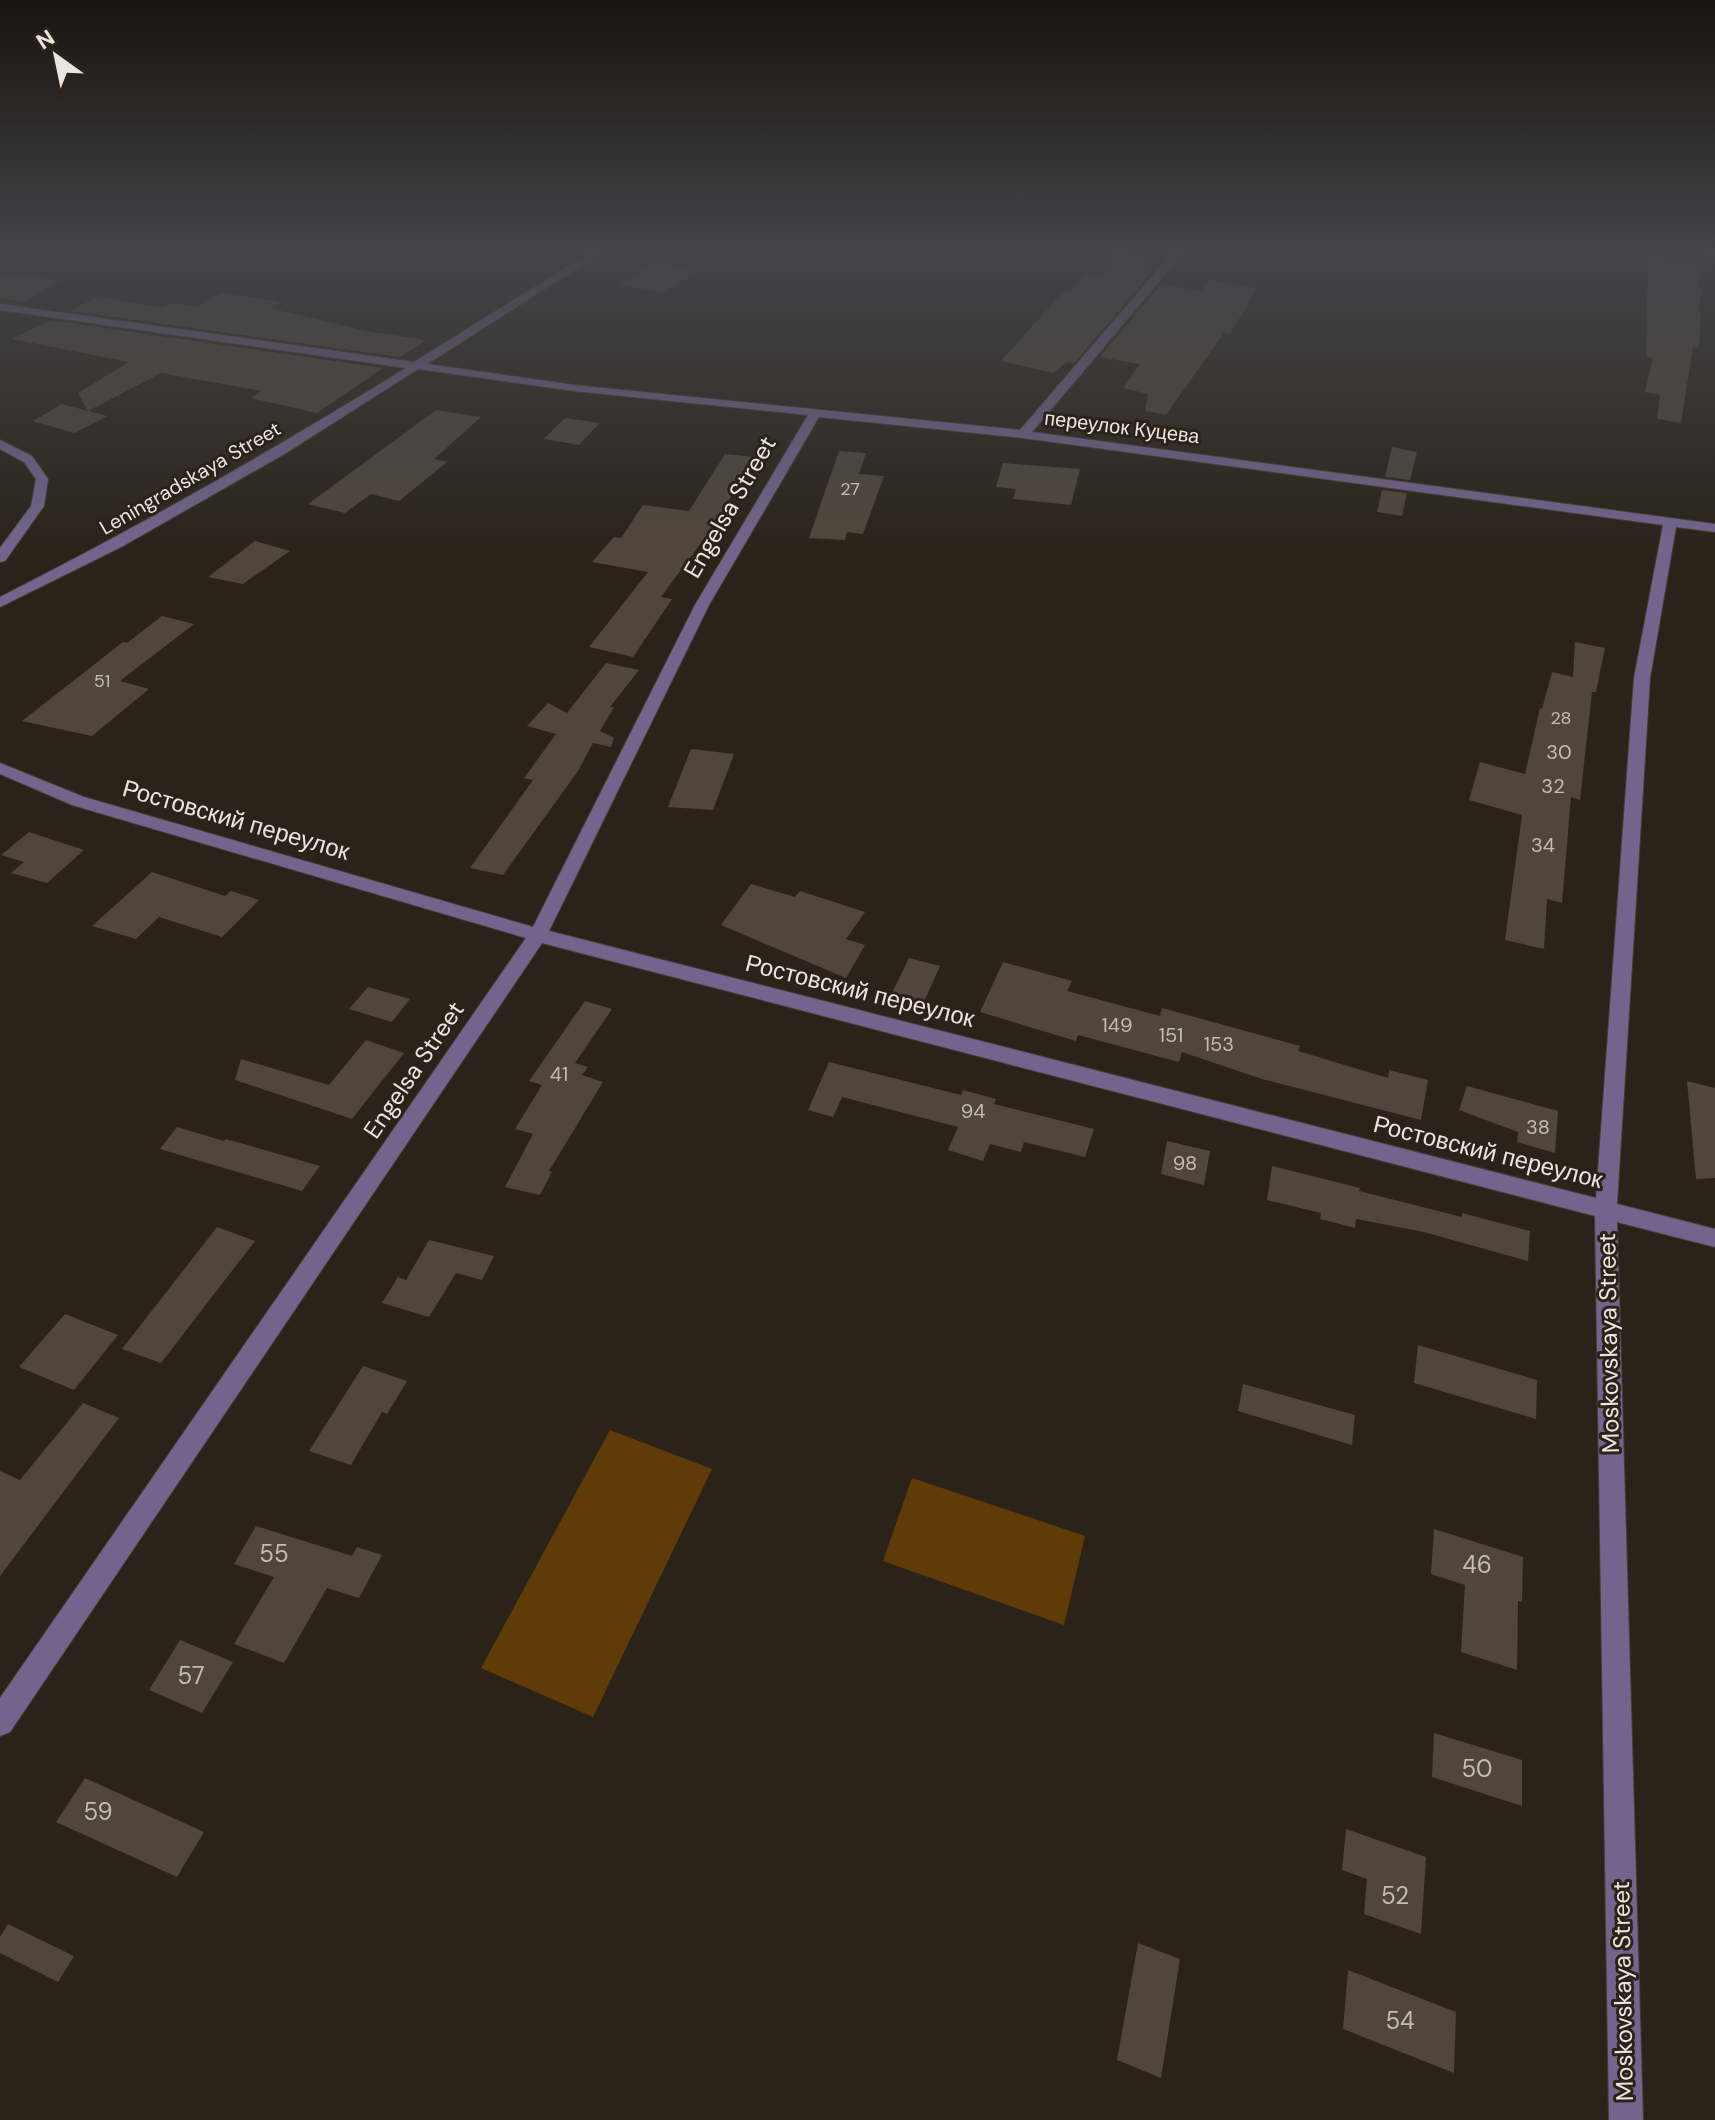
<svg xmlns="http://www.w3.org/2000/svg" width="1715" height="2120" viewBox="0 0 1715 2120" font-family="'DM Sans',sans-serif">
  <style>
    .green { fill: #5f3c07 }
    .building { fill: #50463c }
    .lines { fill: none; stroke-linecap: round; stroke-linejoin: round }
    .minor-casing { stroke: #463e36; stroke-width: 2 }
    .minor { fill: #74648d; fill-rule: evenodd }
    .labels { text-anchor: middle; stroke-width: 6; stroke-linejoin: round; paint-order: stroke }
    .far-number-label { font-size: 18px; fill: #c4bdb6 }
    .far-street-label { font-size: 20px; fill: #ebe5df; stroke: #2b231a }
    .number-label { font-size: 20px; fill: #c4bdb6 }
    .street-label { font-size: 24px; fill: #ebe5df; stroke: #2b231a }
    .near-number-label { font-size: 24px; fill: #c4bdb6 }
  </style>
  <rect width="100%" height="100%" fill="#2b231a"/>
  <path class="green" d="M 610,1430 L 712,1469 L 593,1717 L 481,1668 Z
    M 912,1478 L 1085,1536 L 1064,1625 L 883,1561 Z"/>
  <path class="building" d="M 1117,254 L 1151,259 L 1144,268 L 1154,270 L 1074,363 L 1067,362 L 1053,373 L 1001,361 L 1064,291 L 1068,292 L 1089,273 L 1100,275 Z
    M 1648,257 L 1703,266 L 1698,287 L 1703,288 L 1698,311 L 1701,311 L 1699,348 L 1693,347 L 1681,423 L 1657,419 L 1660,395 L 1645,392 L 1653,358 L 1646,356 Z
    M 655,262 L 698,271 L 662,293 L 619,284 Z
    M 0,274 L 60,280 L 25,302 L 0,298 Z
    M 1210,280 L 1257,288 L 1230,334 L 1224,333 L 1166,415 L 1145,411 L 1148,394 L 1123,388 L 1140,364 L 1100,357 L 1161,284 L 1201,291 Z
    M 221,293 L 281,302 L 270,308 L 366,331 L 426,340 L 400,357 L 70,311 L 99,296 L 162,308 L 171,303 L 198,307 Z
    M 51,320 L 383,368 L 317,413 L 251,398 L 261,391 L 161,373 L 88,411 L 78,393 L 129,362 L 12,339 Z
    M 62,404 L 107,416 L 75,433 L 33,421 Z
    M 436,410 L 481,417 L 434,459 L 447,462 L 399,501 L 371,494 L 345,513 L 308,504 Z
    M 565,418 L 600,423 L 579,445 L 544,439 Z
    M 1392,447 L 1417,452 L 1410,480 L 1385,477 Z
    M 839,451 L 866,453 L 859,474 L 884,476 L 863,534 L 847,532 L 845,540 L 809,538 Z
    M 725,454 L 755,457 L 710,531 L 661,597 L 672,599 L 633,657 L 589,647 L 648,572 L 592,562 L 614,537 L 621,538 L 643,505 L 689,511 Z
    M 1003,463 L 1080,469 L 1071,505 L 1013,499 L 1016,489 L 996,487 Z
    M 1382,490 L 1407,493 L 1402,516 L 1377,512 Z
    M 255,541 L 290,551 L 243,584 L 208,577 Z
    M 162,616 L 194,624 L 120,681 L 149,689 L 92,736 L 22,721 L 123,642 L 127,643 Z
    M 1575,642 L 1605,648 L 1596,692 L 1592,692 L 1580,800 L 1571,797 L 1562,903 L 1547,899 L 1544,949 L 1505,940 L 1522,815 L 1469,800 L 1480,762 L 1525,774 L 1540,708 L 1542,709 L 1552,672 L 1573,677 Z
    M 606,663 L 639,670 L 610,707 L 614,707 L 600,731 L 614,738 L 611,747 L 593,743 L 578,771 L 503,875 L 470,868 L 533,780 L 524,778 L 556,734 L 527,726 L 548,703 L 567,713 Z
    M 691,749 L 734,754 L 713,810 L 668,807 Z
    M 29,832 L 84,850 L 47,883 L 11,873 L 24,862 L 1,855 Z
    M 152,872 L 225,896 L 231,891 L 259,900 L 222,937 L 159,917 L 136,939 L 92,926 Z
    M 751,884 L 795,897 L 800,891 L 865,912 L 846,939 L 865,945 L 846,978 L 721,925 Z
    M 909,958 L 940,966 L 924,1002 L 892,993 Z
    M 1003,962 L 1072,981 L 1067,991 L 1160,1016 L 1162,1008 L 1300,1046 L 1298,1051 L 1388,1078 L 1389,1070 L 1428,1080 L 1421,1120 L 1262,1079 L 1182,1052 L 1179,1062 L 1078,1035 L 1076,1041 L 980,1012 Z
    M 368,987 L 410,999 L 392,1022 L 349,1009 Z
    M 585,1001 L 612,1009 L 575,1063 L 588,1067 L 582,1075 L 603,1082 L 549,1171 L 552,1172 L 540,1195 L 505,1187 L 533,1134 L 515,1129 L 542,1085 L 529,1081 Z
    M 366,1040 L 404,1053 L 352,1119 L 235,1080 L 241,1059 L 329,1085 Z
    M 829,1062 L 961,1095 L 963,1090 L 996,1099 L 994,1104 L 1094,1129 L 1085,1157 L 1024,1142 L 1021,1152 L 990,1144 L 983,1161 L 948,1150 L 958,1127 L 842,1097 L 833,1117 L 808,1110 Z
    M 1687,1081 L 1715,1088 L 1715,1178 L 1696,1179 Z
    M 1467,1086 L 1558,1111 L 1555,1153 L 1517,1142 L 1518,1132 L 1459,1110 Z
    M 177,1127 L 224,1141 L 226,1139 L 320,1166 L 302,1191 L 160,1149 Z
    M 1167,1141 L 1210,1151 L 1204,1185 L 1161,1174 Z
    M 1272,1166 L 1360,1188 L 1359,1191 L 1462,1217 L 1462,1213 L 1530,1231 L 1528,1261 L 1424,1232 L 1356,1219 L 1355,1228 L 1320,1219 L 1321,1213 L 1267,1200 Z
    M 217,1227 L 255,1241 L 161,1363 L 122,1349 Z
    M 429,1240 L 494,1256 L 482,1280 L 456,1273 L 429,1317 L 382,1303 L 398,1277 L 406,1280 Z
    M 65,1314 L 118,1335 L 74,1390 L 19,1367 Z
    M 1418,1345 L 1537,1380 L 1536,1419 L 1414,1383 Z
    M 363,1366 L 407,1381 L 387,1414 L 382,1412 L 351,1465 L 309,1451 Z
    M 1243,1384 L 1355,1415 L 1352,1445 L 1238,1411 Z
    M 83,1403 L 119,1418 L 0,1576 L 0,1471 L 20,1480 Z
    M 256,1526 L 352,1556 L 357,1547 L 382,1555 L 359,1598 L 327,1588 L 284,1663 L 234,1644 L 274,1577 L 234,1564 Z
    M 1434,1529 L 1523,1557 L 1522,1602 L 1518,1601 L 1517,1670 L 1461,1652 L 1465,1585 L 1431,1574 Z
    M 180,1640 L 233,1662 L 202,1713 L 149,1690 Z
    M 1434,1733 L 1522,1760 L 1522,1806 L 1432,1777 Z
    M 85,1778 L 204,1832 L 177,1877 L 56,1822 Z
    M 1346,1829 L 1426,1857 L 1421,1934 L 1364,1914 L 1367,1879 L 1342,1870 Z
    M 8,1924 L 74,1956 L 58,1982 L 0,1953 L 0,1937 Z
    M 1138,1943 L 1180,1959 L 1161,2078 L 1117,2060 Z
    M 1348,1970 L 1456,2012 L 1454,2073 L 1343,2029 Z"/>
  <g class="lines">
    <defs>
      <path id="minor" d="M 591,252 L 603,252 L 427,364 L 574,385 L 1020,430 L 1173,252 L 1184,252 L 1032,432 L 1715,524 L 1715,532 L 1676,527 L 1650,678 L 1617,1204 L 1715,1229 L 1715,1247 L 1617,1222 L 1643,2120 L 1609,2120 L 1595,1216 L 542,943 L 10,1732 L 0,1736 L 0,1698 L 526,938 L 72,805 L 0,774 L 0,763 L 84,797 L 533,927 L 695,605 L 808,415 L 574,391 L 418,369 L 286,453 L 123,546 L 0,607 L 0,597 C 139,527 273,450 406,368 L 0,310 L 0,304 L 414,362 ZM 819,417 L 1023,438 L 1663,525 L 1634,678 L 1596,1198 L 549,931 L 709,605 Z
        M 1700,252 L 1715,252 L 1715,257 L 1702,254 Z
        M 0,440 L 32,456 L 48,479 L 44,506 L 5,561 L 0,562 L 0,548 L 31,506 L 36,479 L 24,462 L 0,449 Z"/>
    </defs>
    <use href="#minor" class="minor-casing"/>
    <use href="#minor" class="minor"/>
  </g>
  <linearGradient id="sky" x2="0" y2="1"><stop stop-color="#18130e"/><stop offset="0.46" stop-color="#444549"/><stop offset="1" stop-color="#444549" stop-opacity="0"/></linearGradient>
  <rect width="1715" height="549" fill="url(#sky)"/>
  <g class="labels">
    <g class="far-number-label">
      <text x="850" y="495">27</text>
      <text x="102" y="687">51</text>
      <text x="1561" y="724">28</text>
    </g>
    <g class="far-street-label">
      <text transform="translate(1122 427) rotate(7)" y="7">переулок Куцева</text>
      <text transform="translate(190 478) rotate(-30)" y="7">Leningradskaya Street</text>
    </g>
    <g class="number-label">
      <text x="1559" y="759">30</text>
      <text x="1553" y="793">32</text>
      <text x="1543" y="852">34</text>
      <text x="1117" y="1032">149</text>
      <text x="1171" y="1042">151</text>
      <text x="1219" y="1051">153</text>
      <text x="559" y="1081">41</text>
      <text x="973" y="1118">94</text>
      <text x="1538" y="1134">38</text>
      <text x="1185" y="1170">98</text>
    </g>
    <g class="street-label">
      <text transform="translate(730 507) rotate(-60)" y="8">Engelsa Street</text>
      <text transform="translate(236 820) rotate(16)" y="8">Ростовский переулок</text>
      <text transform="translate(860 991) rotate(14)" y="8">Ростовский переулок</text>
      <text transform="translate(414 1070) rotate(-56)" y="8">Engelsa Street</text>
      <text transform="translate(1488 1152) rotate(14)" y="8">Ростовский переулок</text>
      <text transform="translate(1609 1343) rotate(-91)" y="8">Moskovskaya Street</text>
      <text transform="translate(1623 1991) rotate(-91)" y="8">Moskovskaya Street</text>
    </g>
    <g class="near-number-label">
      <text x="274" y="1562">55</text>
      <text x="1477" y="1573">46</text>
      <text x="191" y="1684">57</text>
      <text x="1477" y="1777">50</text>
      <text x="98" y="1820">59</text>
      <text x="1395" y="1904">52</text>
      <text x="1400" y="2029">54</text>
    </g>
  </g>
  <g transform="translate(56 56) rotate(327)" stroke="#2b231a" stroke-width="6" paint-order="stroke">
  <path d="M0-6L14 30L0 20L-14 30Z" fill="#ebe5df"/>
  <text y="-12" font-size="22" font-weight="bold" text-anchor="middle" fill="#ebe5df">N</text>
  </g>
</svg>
